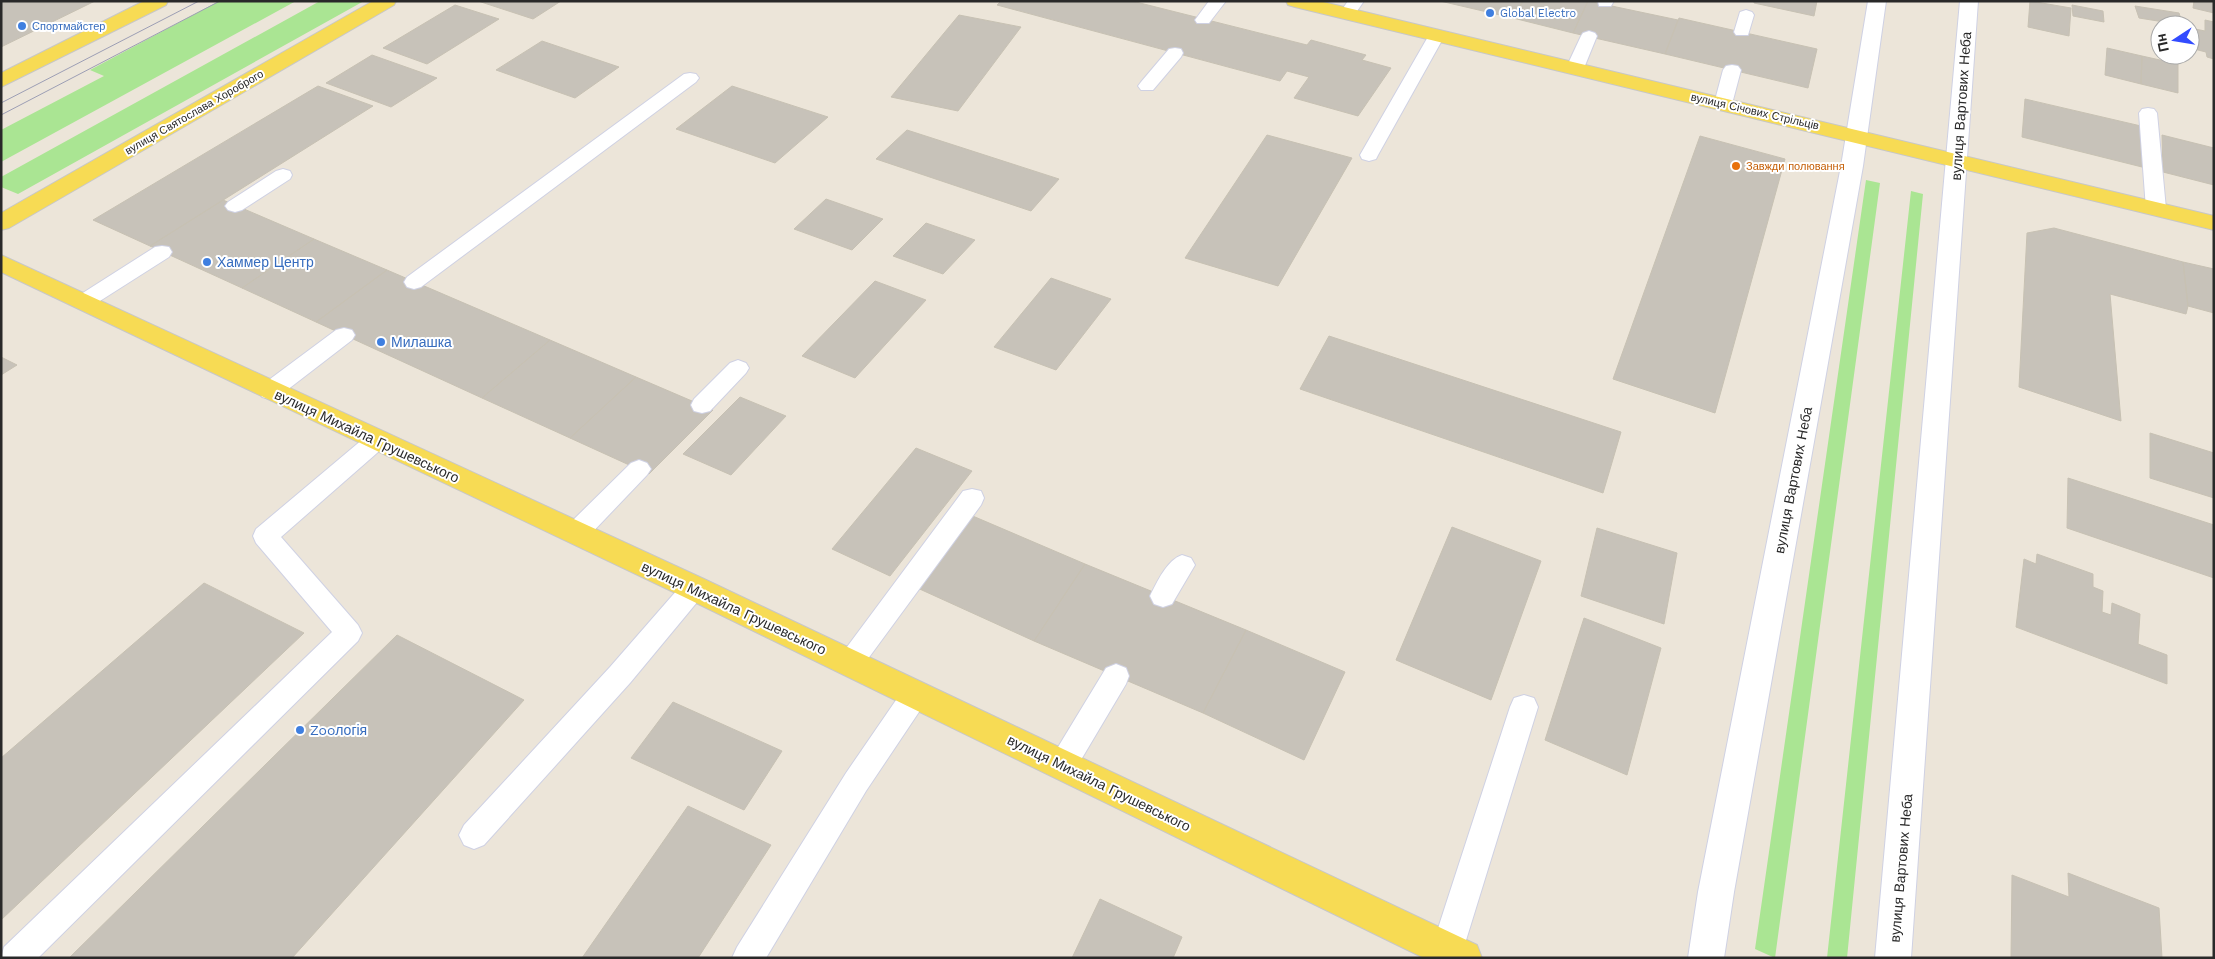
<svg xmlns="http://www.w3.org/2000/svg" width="2215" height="959" viewBox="0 0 2215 959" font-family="'Work Sans',sans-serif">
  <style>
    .green { fill: #aae593 }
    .building { fill: #c7c2b9; stroke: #c7c1b3 }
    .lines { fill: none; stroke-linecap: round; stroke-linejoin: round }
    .lane-casing { stroke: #cfd1e3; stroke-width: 2 }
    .street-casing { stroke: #cfd1e3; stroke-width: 2 }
    .primary-casing { stroke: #c7c7c7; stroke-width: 2 }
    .lane { fill: #fff; fill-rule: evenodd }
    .street { fill: #fff; fill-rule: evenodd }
    .primary { fill: #f7db54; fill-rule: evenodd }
    .tram { stroke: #9c9eb4; stroke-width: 1 }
    .shop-dot { fill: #3f7fe0; stroke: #fff; stroke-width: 2 }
    .food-dot { fill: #e8710a; stroke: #fff; stroke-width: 2 }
    .labels { text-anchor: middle; stroke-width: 4; stroke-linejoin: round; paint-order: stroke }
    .far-shop-label { font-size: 11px; fill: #366cbe; stroke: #fff; text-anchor: start }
    .far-street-label { font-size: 11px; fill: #292929; stroke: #fff }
    .far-food-label { font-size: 11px; fill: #c56008; stroke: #fff; text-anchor: start }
    .street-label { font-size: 14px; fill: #292929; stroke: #fff }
    .shop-label { font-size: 14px; fill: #366cbe; stroke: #fff; text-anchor: start }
  </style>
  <rect width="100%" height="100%" fill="#ece5d9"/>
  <path class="green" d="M 219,1 L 296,1 L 1,162 L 1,130 L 104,76 L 90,70 Z
    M 320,1 L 364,1 L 18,194 L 1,187 L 1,177 Z
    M 1866,180 L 1880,183 L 1775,958 L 1755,949 Z
    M 1911,191 L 1923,194 L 1847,958 L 1827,958 Z"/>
  <path class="building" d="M 1,1 L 95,1 L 1,47 Z
    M 478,1 L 561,1 L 533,19 Z
    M 1001,1 L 1132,1 L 1307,45 L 1311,40 L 1366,55 L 1362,60 L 1391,68 L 1358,116 L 1294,98 L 1309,77 L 1287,71 L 1280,81 L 997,5 Z
    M 1440,1 L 1523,1 L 1513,18 Z
    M 1523,1 L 1588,1 L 1573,33 L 1513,18 Z
    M 1588,1 L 1678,20 L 1665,54 L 1573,33 Z
    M 1754,1 L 1817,1 L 1814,16 L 1754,3 Z
    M 2030,1 L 2071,8 L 2069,36 L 2028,27 Z
    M 2194,1 L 2214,1 L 2214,13 L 2193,8 Z
    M 455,5 L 499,19 L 427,64 L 383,48 Z
    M 2072,5 L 2103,11 L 2104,22 L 2073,16 Z
    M 2135,6 L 2179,13 L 2183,25 L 2139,18 Z
    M 959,15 L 1021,27 L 958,111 L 891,97 Z
    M 1679,18 L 1817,49 L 1808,88 L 1665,54 Z
    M 2205,20 L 2214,22 L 2214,59 L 2207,57 L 2206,52 L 2190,48 L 2190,28 L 2205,31 Z
    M 542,41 L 619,67 L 575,98 L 496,70 Z
    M 2107,48 L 2142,56 L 2141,84 L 2105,75 Z
    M 372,55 L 437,78 L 391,107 L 326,83 Z
    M 2142,56 L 2178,64 L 2178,93 L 2141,84 Z
    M 318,86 L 373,106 L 150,246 L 93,220 Z
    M 732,86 L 828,117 L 775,163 L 676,129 Z
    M 2025,99 L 2141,126 L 2142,167 L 2022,137 Z
    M 907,130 L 1059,179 L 1031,211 L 876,159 Z
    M 1267,135 L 1352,158 L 1278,286 L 1185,258 Z
    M 2162,135 L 2214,148 L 2214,185 L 2163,172 Z
    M 1700,136 L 1785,159 L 1715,413 L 1613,379 Z
    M 826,199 L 883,219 L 852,250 L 794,229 Z
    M 223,200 L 314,239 L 242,288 L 150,246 Z
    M 926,223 L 975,240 L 943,274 L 893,256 Z
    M 2054,228 L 2183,262 L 2188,306 L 2186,314 L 2110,294 L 2121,421 L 2019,387 L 2027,233 Z
    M 314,239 L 387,270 L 316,322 L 242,288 Z
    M 2183,262 L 2214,269 L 2214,313 L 2188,306 Z
    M 387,270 L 550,340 L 482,398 L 316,322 Z
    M 1051,278 L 1111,299 L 1056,370 L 994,347 Z
    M 875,281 L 926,300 L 855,378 L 802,356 Z
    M 1329,336 L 1621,432 L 1603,493 L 1300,389 Z
    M 550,340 L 636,377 L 570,438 L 482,398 Z
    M 1,357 L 17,365 L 1,375 Z
    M 636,377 L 713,410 L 649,474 L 570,438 Z
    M 740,397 L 786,416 L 731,475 L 683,454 Z
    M 2150,433 L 2214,453 L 2214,498 L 2150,478 Z
    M 916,448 L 972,471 L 890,576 L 832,549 Z
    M 2068,478 L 2214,525 L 2214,578 L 2067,528 Z
    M 968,514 L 1085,564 L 1034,641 L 913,586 Z
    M 1452,527 L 1541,561 L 1491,700 L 1396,660 Z
    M 1597,528 L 1677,553 L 1664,624 L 1581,596 Z
    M 2037,554 L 2093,574 L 2093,587 L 2103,591 L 2102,612 L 2111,615 L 2112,603 L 2140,614 L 2138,644 L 2167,655 L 2167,684 L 2016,627 L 2024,559 L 2036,564 Z
    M 1085,564 L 1246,630 L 1203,713 L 1034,641 Z
    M 204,583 L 304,633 L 1,920 L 1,758 Z
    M 1584,618 L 1661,648 L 1627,775 L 1545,740 Z
    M 1246,630 L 1345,672 L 1304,760 L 1203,713 Z
    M 397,635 L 524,700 L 292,958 L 69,958 Z
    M 673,702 L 782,751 L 744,810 L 631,758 Z
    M 688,806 L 771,845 L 698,958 L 582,958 Z
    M 2068,873 L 2159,908 L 2162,958 L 2011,958 L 2012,875 L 2069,897 Z
    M 1100,899 L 1182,937 L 1173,958 L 1072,958 Z"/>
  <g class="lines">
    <defs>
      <path id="lane" d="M 1209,1 L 1226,1 L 1209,23 L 1197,23 L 1195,20 Z
        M 1348,1 L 1364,1 L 1353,17 L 1341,17 L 1339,14 Z
        M 1598,1 L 1614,1 L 1611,6 L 1599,6 Z
        M 1746,10 L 1752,12 L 1754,15 L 1748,35 L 1736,35 L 1734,32 L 1740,12 Z
        M 1437,30 L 1443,32 L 1445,35 L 1378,155 L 1376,159 L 1369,161 L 1362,159 L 1360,155 L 1429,35 L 1431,32 Z
        M 1589,31 L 1595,33 L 1597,36 L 1584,68 L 1581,72 L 1569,72 L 1566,68 L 1581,36 L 1583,33 Z
        M 1175,48 L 1181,49 L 1183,53 L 1181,57 L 1153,90 L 1141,90 L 1138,86 L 1141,82 L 1169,49 Z
        M 1732,65 L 1738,66 L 1741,70 L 1732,104 L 1729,108 L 1717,108 L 1714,104 L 1723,70 L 1726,66 Z
        M 690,73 L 696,74 L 699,78 L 696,82 L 421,287 L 414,289 L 407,287 L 404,282 L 407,277 L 684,74 Z
        M 2148,108 L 2154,109 L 2157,113 L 2166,209 L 2163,213 L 2156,215 L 2149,213 L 2146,209 L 2139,113 L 2142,109 Z
        M 283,169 L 290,171 L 292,175 L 290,179 L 242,210 L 235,212 L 228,210 L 225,206 L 228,202 L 276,171 Z
        M 162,246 L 169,247 L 172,252 L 169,257 L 92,306 L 85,308 L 78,306 L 75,301 L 78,296 L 155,247 Z
        M 344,328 L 352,330 L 355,335 L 352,340 L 278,397 L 270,399 L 262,397 L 259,391 L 262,385 L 336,330 Z
        M 738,360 L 746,363 L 749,368 L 746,373 L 710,411 L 702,413 L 694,411 L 691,405 L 694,399 L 730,363 Z
        M 377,431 L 385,434 L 389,440 L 385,446 L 281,537 L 358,625 L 362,633 L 358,641 L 38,958 L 1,958 L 4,947 L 332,632 L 256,543 L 253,536 L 256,529 L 369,434 Z
        M 639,460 L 647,463 L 651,469 L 647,475 L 585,540 L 576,543 L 567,540 L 564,533 L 567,526 L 631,463 Z
        M 972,489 L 981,491 L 984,498 L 981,505 L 859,671 L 850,675 L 841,671 L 837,663 L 841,655 L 963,491 Z
        M 1182,555 L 1191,558 L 1195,565 L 1172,604 L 1163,607 L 1154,604 L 1150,596 C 1157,582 1167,560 1182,555 Z
        M 694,577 L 703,581 L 707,588 L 703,595 L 630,683 L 484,845 L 474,849 L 464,845 L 459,835 L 464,825 L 610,667 L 685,581 Z
        M 1116,664 L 1126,668 L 1129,676 L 1126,684 L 1072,775 L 1062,779 L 1052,775 L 1048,766 L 1052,757 L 1106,668 Z
        M 915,683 L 925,687 L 929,695 L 925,703 L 866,791 L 766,958 L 732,958 L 737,947 L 846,773 L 905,687 Z
        M 1524,695 L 1534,698 L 1538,707 L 1463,950 L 1460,958 L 1434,958 L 1431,950 L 1510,707 L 1514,698 Z"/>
      <path id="street" d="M 1868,1 L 1886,1 L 1863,166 L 1734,892 L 1724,958 L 1688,958 L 1698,892 L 1841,166 Z
        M 1960,1 L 1978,1 L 1911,958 L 1875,958 Z"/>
      <path id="primary" d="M 144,1 L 168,1 L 166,5 L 1,87 L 1,73 Z
        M 373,1 L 396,1 L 394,5 L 9,228 L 1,230 L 1,213 Z
        M 1286,1 L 1319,1 L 2214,216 L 2214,230 L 1295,7 L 1288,5 Z
        M 1,255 L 704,579 L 1477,945 L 1482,958 L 1424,958 L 684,597 L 1,272 Z"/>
    </defs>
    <use href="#lane" class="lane-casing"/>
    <use href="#street" class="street-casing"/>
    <use href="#primary" class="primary-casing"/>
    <use href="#lane" class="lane"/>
    <use href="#street" class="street"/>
    <use href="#primary" class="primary"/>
    <path class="tram" d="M 1,103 L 199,1
      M 1,115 L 220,1"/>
  </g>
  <g class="shop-dot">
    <circle cx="1490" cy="13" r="5"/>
    <circle cx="22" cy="26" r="5"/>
    <circle cx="207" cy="262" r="5"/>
    <circle cx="381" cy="342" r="5"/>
    <circle cx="300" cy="730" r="5"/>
  </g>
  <circle class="food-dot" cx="1736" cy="166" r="5"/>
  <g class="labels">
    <g class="far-shop-label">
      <text x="1500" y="17">Global Electro</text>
      <text x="32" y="30">Спортмайстер</text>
    </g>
    <g class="far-street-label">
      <text transform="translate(1755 111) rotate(13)" y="4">вулиця Січових Стрільців</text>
      <text transform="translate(194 112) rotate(-30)" y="4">вулиця Святослава Хороброго</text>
    </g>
    <g class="far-food-label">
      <text x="1746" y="170">Завжди полювання</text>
    </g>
    <g class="street-label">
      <text transform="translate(1961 106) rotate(-86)" y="5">вулиця Вартових Неба</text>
      <text transform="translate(367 436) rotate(25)" y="5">вулиця Михайла Грушевського</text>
      <text transform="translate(1793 480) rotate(-79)" y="5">вулиця Вартових Неба</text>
      <text transform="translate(734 608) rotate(25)" y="5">вулиця Михайла Грушевського</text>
      <text transform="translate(1099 783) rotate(26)" y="5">вулиця Михайла Грушевського</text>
      <text transform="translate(1901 868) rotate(-85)" y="5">вулиця Вартових Неба</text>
    </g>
    <g class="shop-label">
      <text x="217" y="267">Хаммер Центр</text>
      <text x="391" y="347">Милашка</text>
      <text x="310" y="735">Zooлогія</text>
    </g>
  </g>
  <rect width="2215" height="959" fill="none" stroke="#292929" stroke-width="5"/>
  <g transform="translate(2175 40) rotate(258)"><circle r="24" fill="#ffffff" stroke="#a9a9a9"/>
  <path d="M0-4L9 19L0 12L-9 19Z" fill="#334cff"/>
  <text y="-8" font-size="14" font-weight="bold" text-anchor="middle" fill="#292929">Пн</text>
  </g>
</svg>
